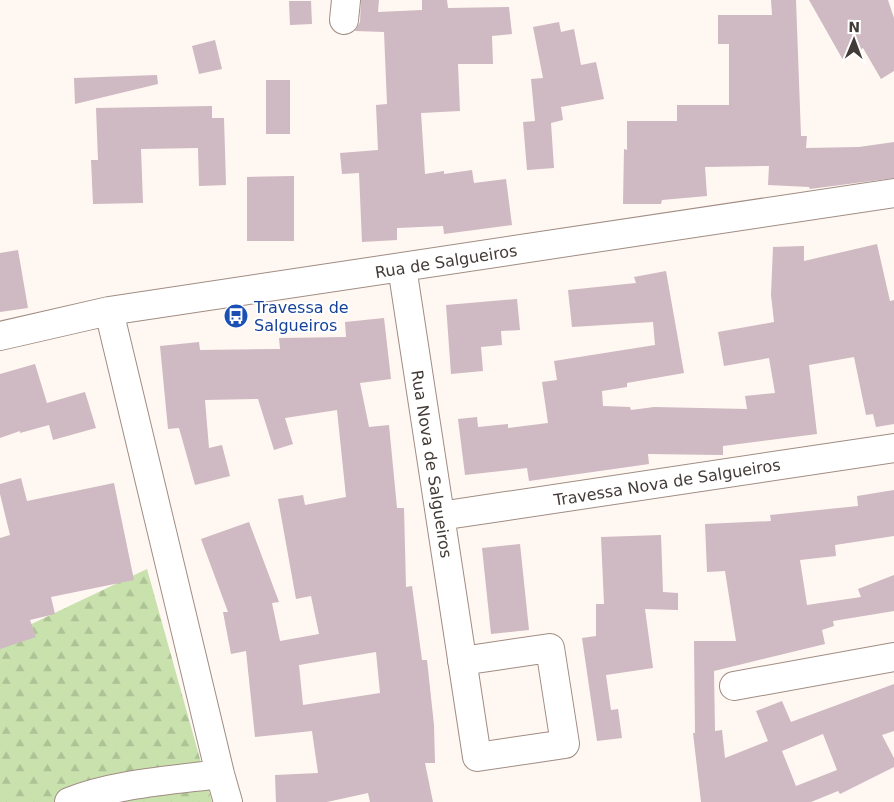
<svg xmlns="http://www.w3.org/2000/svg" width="894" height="802" viewBox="0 0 894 802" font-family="'DejaVu Sans',sans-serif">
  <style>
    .forest { fill: url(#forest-firs) }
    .building { fill: #cfb9c2; fill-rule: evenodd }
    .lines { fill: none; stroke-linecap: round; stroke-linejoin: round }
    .minor-casing { stroke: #a08d83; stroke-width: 30 }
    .minor { stroke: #fff; stroke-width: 28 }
    .labels { text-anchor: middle; stroke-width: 4; stroke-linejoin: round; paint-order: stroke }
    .street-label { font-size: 16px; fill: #433b37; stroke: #fff }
    .transit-label { font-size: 16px; fill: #164399; stroke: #fff; text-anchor: start }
  </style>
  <defs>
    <pattern id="forest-firs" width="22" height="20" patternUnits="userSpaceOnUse" patternTransform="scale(1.25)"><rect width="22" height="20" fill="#c8e1ad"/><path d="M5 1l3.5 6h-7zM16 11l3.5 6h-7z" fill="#adc295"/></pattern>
  </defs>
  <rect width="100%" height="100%" fill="#fff7f2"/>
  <path class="forest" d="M 147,569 L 212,802 L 0,802 L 0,639 Z"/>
  <path class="building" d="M 361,0 L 379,0 L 378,12 L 422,10 L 422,0 L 447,0 L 448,8 L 509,7 L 512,34 L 492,36 L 493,64 L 458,64 L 460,111 L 421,113 L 425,174 L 444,171 L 444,174 L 472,170 L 474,183 L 506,179 L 512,225 L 444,234 L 443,226 L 397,228 L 397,240 L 362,242 L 359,173 L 342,174 L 340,153 L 378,150 L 376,105 L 387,104 L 384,32 L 355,31 L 360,22 Z
    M 771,0 L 796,0 L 801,136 L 807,136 L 806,148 L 859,147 L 894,142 L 894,178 L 810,189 L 809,187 L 768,185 L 769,166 L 705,167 L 707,196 L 662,200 L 661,204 L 623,204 L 624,149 L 627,150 L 627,121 L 677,121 L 677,105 L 729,105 L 729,44 L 718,44 L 718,15 L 772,15 Z
    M 809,0 L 888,0 L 894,18 L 894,71 L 881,79 L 863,48 L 843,60 Z
    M 289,1 L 311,1 L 312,24 L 290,25 Z
    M 559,22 L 561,32 L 574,29 L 581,65 L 596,62 L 604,99 L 561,107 L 563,120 L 551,123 L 554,168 L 527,170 L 523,122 L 535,121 L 531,79 L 543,78 L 533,27 Z
    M 215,40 L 222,69 L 199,74 L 192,46 Z
    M 157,75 L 158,84 L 75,104 L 74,78 Z
    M 266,80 L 290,80 L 290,134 L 266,134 Z
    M 212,106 L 212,118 L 224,118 L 226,185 L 199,186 L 198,148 L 141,149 L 143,203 L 93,204 L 91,160 L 98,160 L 96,108 Z
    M 294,176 L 294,241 L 247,241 L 247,177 Z
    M 877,244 L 890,301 L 894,300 L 894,424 L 876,427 L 873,414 L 866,415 L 854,357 L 809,365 L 817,434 L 723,446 L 723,455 L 648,454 L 649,464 L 529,481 L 527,468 L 465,475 L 458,419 L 477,417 L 478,427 L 508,424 L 508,428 L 548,423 L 542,382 L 557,380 L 554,361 L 655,345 L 653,322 L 572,327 L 568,290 L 636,283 L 634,277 L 666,271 L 684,373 L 627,383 L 627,387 L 602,391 L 603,406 L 630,407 L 631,410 L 654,407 L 747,409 L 745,396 L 775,393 L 769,358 L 724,366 L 718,332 L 774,322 L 771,295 L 773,247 L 804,246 L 804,261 Z
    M 18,250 L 28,308 L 0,312 L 0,253 Z
    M 517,299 L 520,330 L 501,331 L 502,345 L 481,347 L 483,371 L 451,374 L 446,305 Z
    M 384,318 L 391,379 L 360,383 L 369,427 L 389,425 L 397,508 L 404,508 L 406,587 L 412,586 L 422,660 L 427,660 L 434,725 L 435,763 L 425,763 L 433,802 L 370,802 L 368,793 L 327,802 L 276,802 L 275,775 L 318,773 L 312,731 L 255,737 L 246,651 L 231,654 L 223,612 L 228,612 L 201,539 L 249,522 L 279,602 L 272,603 L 280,641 L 319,634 L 311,596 L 296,599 L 278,499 L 303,495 L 305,505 L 346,497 L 337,410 L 285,418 L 293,444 L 274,450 L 258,399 L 205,400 L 209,448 L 222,445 L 230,476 L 195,485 L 179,428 L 168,429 L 160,346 L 199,342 L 200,350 L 280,349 L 279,338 L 346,337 L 345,322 ZM 376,652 L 380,693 L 303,705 L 299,665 Z
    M 35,364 L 47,403 L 85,392 L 96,428 L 53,440 L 49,425 L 20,433 L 20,431 L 0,438 L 0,374 Z
    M 21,478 L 27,501 L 114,483 L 134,580 L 51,597 L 55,614 L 30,620 L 36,637 L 0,649 L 0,538 L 10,535 L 0,494 L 0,484 Z
    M 894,490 L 894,536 L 835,545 L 836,556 L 800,560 L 807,605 L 861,597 L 858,589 L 894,575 L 894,611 L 833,621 L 834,626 L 822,630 L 825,644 L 714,671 L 715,731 L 722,730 L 725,758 L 768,741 L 756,711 L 782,701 L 791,722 L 894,684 L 894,731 L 882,735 L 894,758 L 894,767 L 840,794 L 838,791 L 811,802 L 701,802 L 693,733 L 695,733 L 694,641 L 736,641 L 725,571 L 707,572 L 705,524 L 771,521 L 770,515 L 858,506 L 857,496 ZM 823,734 L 837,770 L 796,786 L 782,751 Z
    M 661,535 L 663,592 L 678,593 L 678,610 L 645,609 L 653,668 L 606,675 L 611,710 L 618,709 L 622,738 L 597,741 L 582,638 L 596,636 L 596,604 L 604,604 L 601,537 Z
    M 520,544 L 529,630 L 491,634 L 482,548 Z"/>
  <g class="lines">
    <defs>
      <path id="minor" d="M 344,20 L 346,0
        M 402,267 L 477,757 L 565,744 L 550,648 L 462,661
        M 109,311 L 220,774 L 228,802
        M 0,336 L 109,311 L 894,193
        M 440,516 L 894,448
        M 734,686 L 894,657
        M 69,802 C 113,784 173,780 220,774"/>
    </defs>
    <use href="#minor" class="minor-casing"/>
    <use href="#minor" class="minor"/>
  </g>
  <defs>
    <symbol id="bus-disc" viewBox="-11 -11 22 22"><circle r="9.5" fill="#1a4fb4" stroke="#fff"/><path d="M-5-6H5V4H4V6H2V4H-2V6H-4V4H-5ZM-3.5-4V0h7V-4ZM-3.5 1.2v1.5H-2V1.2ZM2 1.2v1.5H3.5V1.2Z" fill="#fff"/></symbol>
  </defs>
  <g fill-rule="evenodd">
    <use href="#bus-disc" x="222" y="302" width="28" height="28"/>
  </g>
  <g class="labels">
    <g class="street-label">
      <text transform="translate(446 261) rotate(-9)" y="6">Rua de Salgueiros</text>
      <text transform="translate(432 464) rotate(81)" y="6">Rua Nova de Salgueiros</text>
      <text transform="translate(667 482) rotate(-9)" y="6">Travessa Nova de Salgueiros</text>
    </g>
    <g class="transit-label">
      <text x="254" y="313">Travessa de<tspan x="254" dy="18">Salgueiros</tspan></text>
    </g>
  </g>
  <g transform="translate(854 40) rotate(1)" stroke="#ffffff" stroke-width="4" paint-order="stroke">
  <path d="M0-4L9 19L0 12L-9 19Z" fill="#433b37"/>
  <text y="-8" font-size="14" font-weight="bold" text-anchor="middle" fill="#433b37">N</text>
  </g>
</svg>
